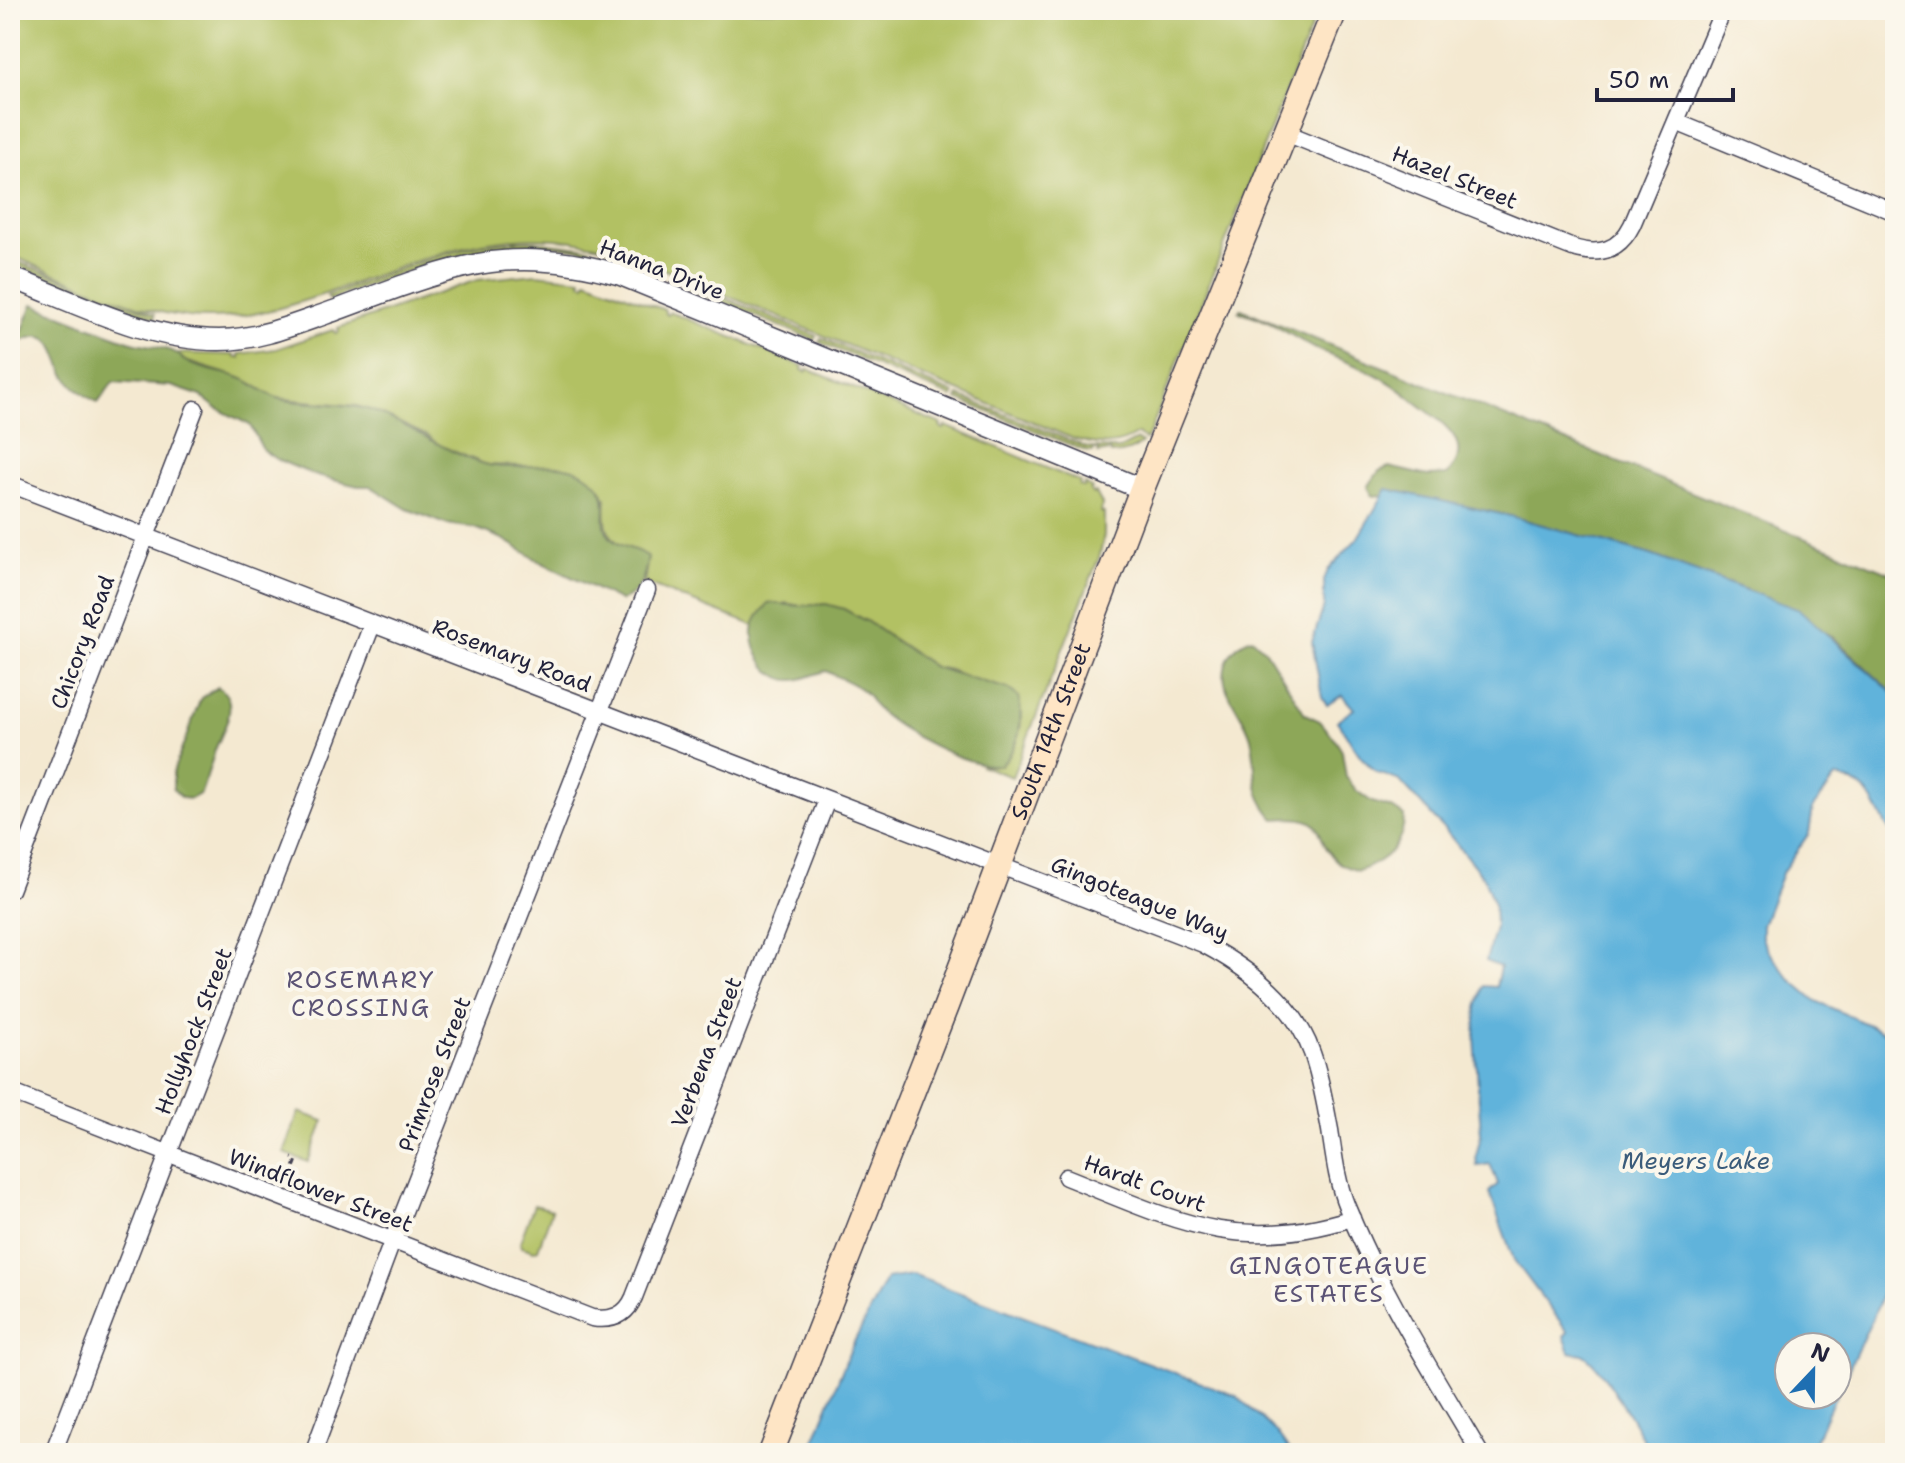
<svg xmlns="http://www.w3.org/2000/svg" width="1905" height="1463" viewBox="0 0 1905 1463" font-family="'Shantell Sans',sans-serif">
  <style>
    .green { fill: #b2c163; stroke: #6a724f; stroke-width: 2 }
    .forest { fill: #8da759; stroke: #58644a; stroke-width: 2 }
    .water { fill: #60b3db; stroke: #416a8b; stroke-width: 2 }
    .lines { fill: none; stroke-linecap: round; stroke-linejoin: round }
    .minor-casing { stroke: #424052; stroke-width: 19 }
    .tertiary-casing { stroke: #424052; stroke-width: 23 }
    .secondary-casing { stroke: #424052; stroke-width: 27 }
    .path { stroke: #424052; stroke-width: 3; stroke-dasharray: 6 6; stroke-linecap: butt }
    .minor { stroke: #fff; stroke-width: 16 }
    .tertiary { stroke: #fff; stroke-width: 20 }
    .secondary { stroke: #fee5c5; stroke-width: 24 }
    .labels { text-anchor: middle; stroke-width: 8; stroke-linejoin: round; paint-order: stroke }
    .street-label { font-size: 22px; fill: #22223b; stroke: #fbf7ec }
    .neighbourhood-label { font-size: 24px; letter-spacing: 2px; fill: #5b5375; stroke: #fbf7ec }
    .water-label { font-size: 24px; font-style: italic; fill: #3b5c7b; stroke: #fbf7ec }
  </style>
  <rect width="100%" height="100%" fill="#fbf7ec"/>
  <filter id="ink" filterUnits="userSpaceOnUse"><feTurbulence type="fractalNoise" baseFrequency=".0125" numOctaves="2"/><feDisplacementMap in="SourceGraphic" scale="16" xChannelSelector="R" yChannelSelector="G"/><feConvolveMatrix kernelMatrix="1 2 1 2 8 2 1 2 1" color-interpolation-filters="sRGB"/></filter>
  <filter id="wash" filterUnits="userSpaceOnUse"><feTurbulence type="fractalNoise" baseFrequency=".006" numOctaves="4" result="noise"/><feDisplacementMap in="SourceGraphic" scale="32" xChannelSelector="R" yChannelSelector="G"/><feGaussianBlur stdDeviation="1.8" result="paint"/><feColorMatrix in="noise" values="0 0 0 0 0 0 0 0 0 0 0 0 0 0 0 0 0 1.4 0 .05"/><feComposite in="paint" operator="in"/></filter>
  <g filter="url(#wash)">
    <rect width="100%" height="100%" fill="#f4e9d1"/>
    <path class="green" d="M 10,10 L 1318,10 L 1148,437 L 1145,440 L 1138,434 C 1116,448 1098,446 1074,439 L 619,251 C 511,218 436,254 336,290 C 293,305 252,319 206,318 C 145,318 68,278 10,255 Z
      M 533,241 L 590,248 L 589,251 C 498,231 413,269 329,300 L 327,296 C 393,273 462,240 533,241 Z
      M 10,259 L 155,314 L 155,318 L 10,263 Z
      M 537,274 L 582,279 L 581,283 L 585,284 L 587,280 L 665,310 L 665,313 L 668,315 L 670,312 L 803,366 L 802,370 L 806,372 L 808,369 L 941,424 L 940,427 L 944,429 L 946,426 L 1080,482 L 1079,486 L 1084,487 L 1085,484 L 1092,489 L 1090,491 L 1093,494 L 1096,493 L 1102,504 L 1101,513 L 1104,513 L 1104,535 L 1100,555 L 1012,777 L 980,765 L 993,766 C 1019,743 1025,732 1019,697 L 950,670 L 934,667 L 866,621 L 826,604 L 801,606 L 786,603 L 759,615 L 755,626 L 644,583 L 648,557 C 642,552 638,553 631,550 C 605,540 604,523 606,498 L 559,467 L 487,465 L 441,446 L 426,435 L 373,411 L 357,406 L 276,398 L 240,378 L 185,361 L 177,353 L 234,355 L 235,358 L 240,358 L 239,354 L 276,349 L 333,330 L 335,333 L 339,332 L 338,328 L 477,280 Z
      M 683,281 L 816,336 L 814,340 L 681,285 Z
      M 821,338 L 954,394 L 952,397 L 819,342 Z
      M 959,396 L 1088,448 L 1120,449 L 1137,440 L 1142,443 C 1133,451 1123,454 1111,454 L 1111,451 L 1098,453 L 1098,450 L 1094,449 L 1093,452 L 1088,452 L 957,399 Z
      M 299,1112 L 324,1121 L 308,1162 L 284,1153 Z
      M 534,1205 L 552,1210 L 538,1249 L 534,1251 L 522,1247 L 520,1242 Z"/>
    <path class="forest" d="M 33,304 C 65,317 97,330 129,341 C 144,346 163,346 176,353 C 183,356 178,357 185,361 C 201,371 225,371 243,379 C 255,384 268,396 280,399 C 310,406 340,401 370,410 C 411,424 443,452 485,464 C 517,473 558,456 586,475 C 620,497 594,519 611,538 C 621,549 638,548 648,557 C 645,576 640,595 620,601 L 541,562 L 503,539 L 475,528 L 446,524 L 407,509 L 370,486 L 358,486 L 317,476 L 276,459 L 263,450 L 250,425 L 216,408 L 201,396 L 171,386 L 113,382 L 98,403 C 87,397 76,390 68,379 C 55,361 57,320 17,344 Z
      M 1241,309 L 1895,575 L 1895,695 L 1832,636 L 1752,592 L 1651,555 L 1510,516 L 1387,489 L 1383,495 L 1373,496 L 1368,487 L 1379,471 L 1389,467 L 1428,476 L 1447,475 C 1477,443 1441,422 1418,404 C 1404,392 1390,381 1373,373 C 1354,364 1335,358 1316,349 C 1291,336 1268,318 1239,312 Z
      M 769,603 L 801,606 L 826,604 L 844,609 L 866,621 L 934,667 L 1008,689 L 1019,697 C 1023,723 1020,746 1001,765 C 970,769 896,730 875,707 C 872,704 871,700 869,697 C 860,685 839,678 826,671 C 816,673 805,679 795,680 C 771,682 751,653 753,631 C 754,620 762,611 769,603 Z
      M 1252,638 L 1266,651 L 1305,714 L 1320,721 L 1334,738 L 1342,751 L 1346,777 L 1357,791 L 1372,802 L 1392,808 L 1404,816 C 1404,846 1384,862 1358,871 C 1352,869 1344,866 1339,863 C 1309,838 1335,813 1275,819 C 1248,790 1259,771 1251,738 C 1246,719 1232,705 1226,687 C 1220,665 1231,645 1252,638 Z
      M 218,687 C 242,701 222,732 215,750 C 211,765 206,779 201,793 L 191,799 L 182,798 L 173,789 L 173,772 L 201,698 Z"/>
    <path class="water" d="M 1387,489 L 1510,516 L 1651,555 L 1800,610 L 1895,695 L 1895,838 C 1883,825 1874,796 1861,787 C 1854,782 1844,780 1836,777 L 1813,808 L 1809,833 L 1783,871 L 1762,925 L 1762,939 L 1768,951 L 1790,979 L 1816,1001 L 1895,1037 L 1895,1252 L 1878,1306 L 1837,1394 L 1837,1347 L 1789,1347 L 1789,1395 L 1836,1395 L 1809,1453 L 1649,1453 C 1641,1433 1600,1362 1582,1354 C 1581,1353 1572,1353 1570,1352 L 1564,1336 L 1568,1332 L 1514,1260 L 1489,1192 L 1498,1184 L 1490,1164 L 1477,1166 L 1476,1156 L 1481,1135 L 1475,1036 L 1477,1008 L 1483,986 L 1496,987 L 1500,967 L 1486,961 L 1495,927 L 1494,905 L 1484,878 L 1446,831 L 1400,781 L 1376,772 L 1361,757 L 1337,721 L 1354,709 L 1342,695 L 1327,705 L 1322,697 L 1312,642 L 1324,606 L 1324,580 L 1328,570 L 1357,539 Z
      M 912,1275 L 1237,1396 L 1276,1432 L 1291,1453 L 809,1453 L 852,1346 L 886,1279 Z"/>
  </g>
  <g filter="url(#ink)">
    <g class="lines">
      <defs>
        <path id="minor" d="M 1676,122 L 1895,212
          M 1286,133 L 1573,248 C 1599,256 1619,251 1632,225 L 1723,10
          M 10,484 L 1203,944 C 1248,968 1295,1004 1312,1053 C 1321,1078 1325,1104 1330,1130 C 1334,1156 1337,1183 1347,1207 C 1382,1293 1433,1373 1480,1453
          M 10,890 L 195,409
          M 10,1092 L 592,1318 C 611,1321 626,1316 634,1297 L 827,800
          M 1066,1177 C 1172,1219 1236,1255 1352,1218
          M 53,1453 L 372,625
          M 313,1453 L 392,1242 L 647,590"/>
        <path id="tertiary" d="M 10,277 C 77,303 146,340 219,340 C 256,340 291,326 325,314 C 371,298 417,278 464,267 C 517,254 570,260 621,275 L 1142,489"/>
        <g id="secondary">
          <path id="s1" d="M 771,1453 L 946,1006 L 1142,489 L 1335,10"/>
        </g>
      </defs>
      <use href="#minor" class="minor-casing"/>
      <use href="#tertiary" class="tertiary-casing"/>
      <use href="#secondary" class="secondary-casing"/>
      <path class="path" d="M 290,1178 L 297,1160 L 292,1158"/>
      <use href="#minor" class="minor"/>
      <use href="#tertiary" class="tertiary"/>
      <use href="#secondary" class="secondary"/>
    </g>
  </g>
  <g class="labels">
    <g class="street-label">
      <text transform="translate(1455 177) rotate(22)" y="8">Hazel Street</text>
      <text transform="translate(662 269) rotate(21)" y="8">Hanna Drive</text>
      <text transform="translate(82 642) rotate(-69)" y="8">Chicory Road</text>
      <text transform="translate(512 655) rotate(21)" y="8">Rosemary Road</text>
      <text dy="8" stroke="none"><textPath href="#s1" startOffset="774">South 14th Street</textPath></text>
      <text transform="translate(1140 898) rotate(22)" y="8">Gingoteague Way</text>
      <text transform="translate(193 1031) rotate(-69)" y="8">Hollyhock Street</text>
      <text transform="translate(706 1052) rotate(-69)" y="8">Verbena Street</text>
      <text transform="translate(434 1074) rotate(-69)" y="8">Primrose Street</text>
      <text transform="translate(1145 1183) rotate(20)" y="8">Hardt Court</text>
      <text transform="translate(321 1190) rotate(21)" y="8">Windflower Street</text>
    </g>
    <g class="neighbourhood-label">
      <text x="361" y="988">ROSEMARY<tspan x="361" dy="28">CROSSING</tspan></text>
      <text x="1329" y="1274">GINGOTEAGUE<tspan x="1329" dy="28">ESTATES</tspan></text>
    </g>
    <g class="water-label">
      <text x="1696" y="1169">Meyers Lake</text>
    </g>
  </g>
  <rect width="1905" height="1463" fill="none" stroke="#fbf7ec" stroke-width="40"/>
  <g transform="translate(1813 1371) rotate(22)"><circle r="38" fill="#fbf7ec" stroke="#a4a2a5" stroke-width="2"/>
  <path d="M0-6L14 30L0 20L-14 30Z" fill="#1f6fb2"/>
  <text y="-12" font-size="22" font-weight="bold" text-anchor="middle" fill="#22223b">N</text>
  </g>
  <path d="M1597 88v12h136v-12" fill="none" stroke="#22223b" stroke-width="4"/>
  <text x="1609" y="88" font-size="24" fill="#22223b" stroke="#fbf7ec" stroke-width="6" paint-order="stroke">50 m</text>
</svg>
